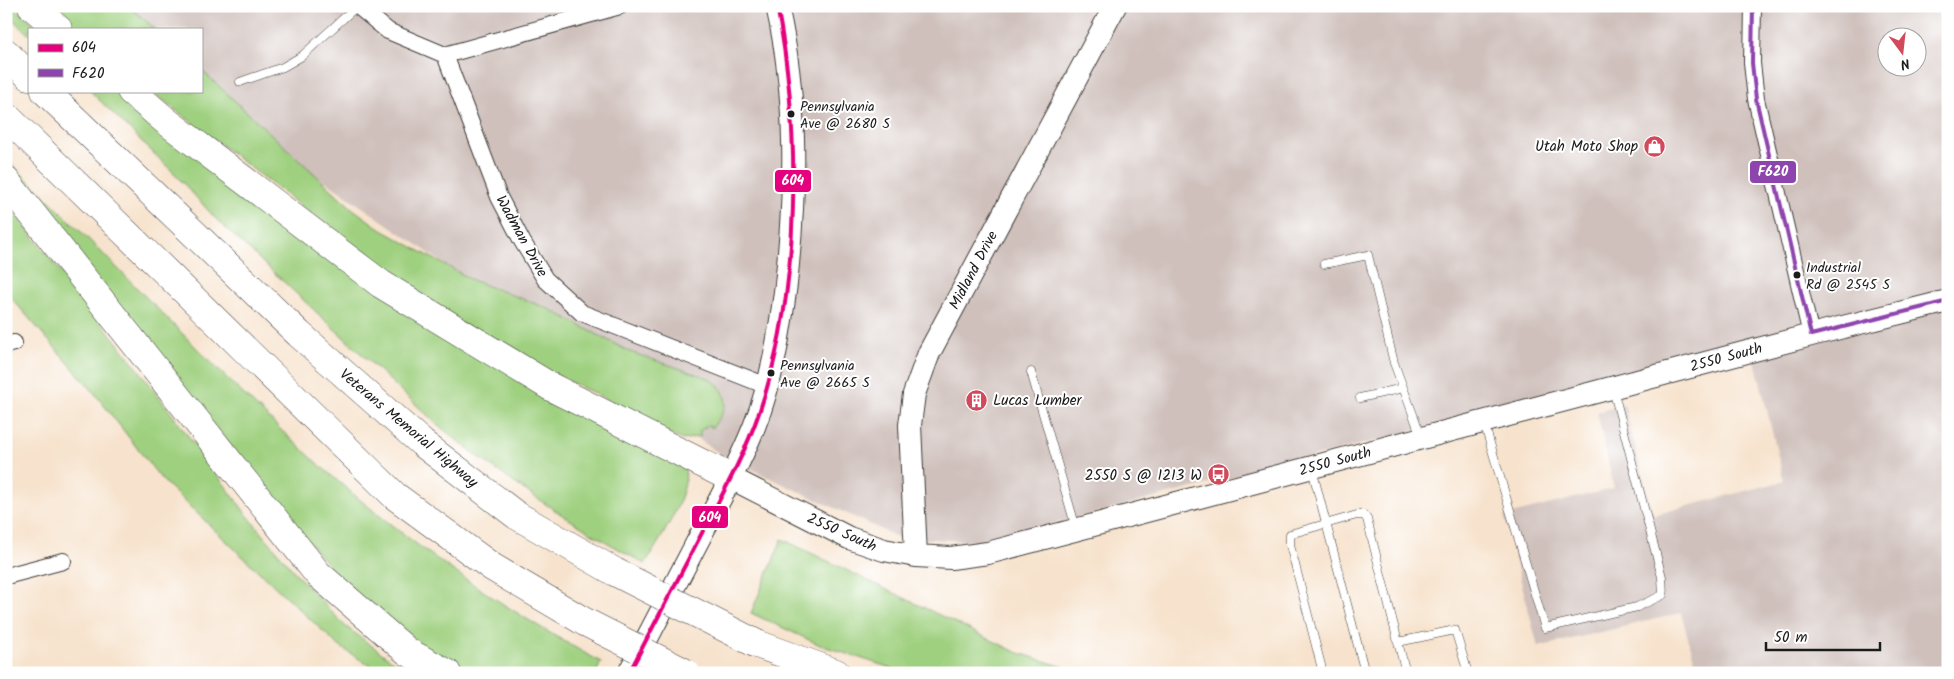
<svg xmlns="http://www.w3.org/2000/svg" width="1954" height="679" viewBox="0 0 1954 679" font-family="Kalam,sans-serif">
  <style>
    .industrial { fill: #cfc0bb; fill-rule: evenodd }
    .green { fill: #9fd07f; stroke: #5e764e }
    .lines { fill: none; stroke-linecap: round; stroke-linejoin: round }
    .lane-casing { stroke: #3d3a37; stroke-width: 9 }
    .street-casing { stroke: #3d3a37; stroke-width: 18 }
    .secondary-casing { stroke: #3d3a37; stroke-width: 24 }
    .highway-casing { stroke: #3d3a37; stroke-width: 29 }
    .lane { stroke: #fff; stroke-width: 8 }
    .street { stroke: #fff; stroke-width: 16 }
    .secondary { stroke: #fff; stroke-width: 22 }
    .highway { stroke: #fff; stroke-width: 28 }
    .highway-bridge-casing { stroke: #3d3a37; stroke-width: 29; stroke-linecap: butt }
    .highway-bridge { stroke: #fff; stroke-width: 28 }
    .bus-1-casing { stroke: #fff; stroke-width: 8 }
    .bus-2-casing { stroke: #fff; stroke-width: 8 }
    .bus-1 { stroke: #e5007d; stroke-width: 4 }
    .bus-2 { stroke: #8e44ad; stroke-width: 4 }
    .bus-dot { fill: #1c1c1c; stroke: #fff; stroke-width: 2 }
    .labels { text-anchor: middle; stroke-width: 4; stroke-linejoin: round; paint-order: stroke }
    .bus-label { font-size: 14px; fill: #1c1c1c; stroke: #fff; text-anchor: start }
    .poi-label { font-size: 15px; fill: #1c1c1c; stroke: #fff; text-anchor: end }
    .street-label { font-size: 15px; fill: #1c1c1c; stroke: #fff }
    .line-badge { stroke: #fff; stroke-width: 2 }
    .badge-label { font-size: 14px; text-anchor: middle; font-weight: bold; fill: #fff }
  </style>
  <rect width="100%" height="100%" fill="#fff"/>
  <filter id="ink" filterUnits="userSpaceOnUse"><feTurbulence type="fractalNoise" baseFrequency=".02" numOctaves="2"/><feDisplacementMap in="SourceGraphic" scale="10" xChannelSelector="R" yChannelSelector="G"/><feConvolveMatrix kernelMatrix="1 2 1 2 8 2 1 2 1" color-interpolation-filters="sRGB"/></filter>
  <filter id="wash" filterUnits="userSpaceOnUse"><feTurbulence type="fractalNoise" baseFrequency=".0096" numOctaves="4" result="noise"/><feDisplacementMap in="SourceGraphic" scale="20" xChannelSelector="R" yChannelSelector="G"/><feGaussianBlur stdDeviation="1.12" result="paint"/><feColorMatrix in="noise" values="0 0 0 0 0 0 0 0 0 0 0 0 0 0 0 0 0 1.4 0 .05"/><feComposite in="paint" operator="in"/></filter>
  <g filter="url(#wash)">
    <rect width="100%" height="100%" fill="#f7e3cd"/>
    <path class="industrial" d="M 102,6 L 1948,6 L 1948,673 L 1698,673 L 1681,613 L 1538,647 L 1504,516 L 1614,488 L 1597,412 L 1624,405 L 1653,515 L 1784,481 L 1751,344 L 983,542 L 897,537 L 723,456 L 319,177 L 201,85 L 201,29 L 130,29 ZM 1886,38 L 1916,38 L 1916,68 L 1886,68 Z"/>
    <path class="green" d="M 6,6 L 12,6 L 41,29 L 29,29 L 29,35 L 6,13 Z
      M 45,6 L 129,6 L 155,29 L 73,29 Z
      M 201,70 L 353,209 L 382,230 L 474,281 L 547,308 L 630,352 L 709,378 C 732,394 729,407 712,428 L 708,425 L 699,432 L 701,436 L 683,440 L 657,429 L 619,405 L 533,364 L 431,306 L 151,91 L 201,91 Z
      M 90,91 L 120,91 L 261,202 L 684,466 C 694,489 658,543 645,564 C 572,524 503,478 439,426 L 216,219 L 174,173 Z
      M 6,159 C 114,260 213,371 324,469 C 409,544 502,608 601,662 L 596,673 L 458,673 L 429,655 L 345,586 L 6,169 Z
      M 6,203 L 139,370 L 247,515 L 297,575 L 345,626 L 409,673 L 381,673 L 339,646 L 242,556 L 162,480 L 92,390 L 6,292 Z
      M 782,539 L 1016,652 L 1083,673 L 906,673 L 820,645 L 751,613 Z"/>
  </g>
  <g filter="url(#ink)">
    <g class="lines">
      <defs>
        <path id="lane" d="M 240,82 L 283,67 L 302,56 L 357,6
          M 1324,264 L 1368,255 L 1394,363 L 1421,436
          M 1031,372 L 1076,528
          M 1360,398 L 1403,388
          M 1484,423 L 1545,628 L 1637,607 L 1663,595 L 1662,577 L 1613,389
          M 1312,469 L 1365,673
          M 1398,642 L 1406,673
          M 1323,673 L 1290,545 L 1290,534 L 1357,515 L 1364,515 L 1367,519 L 1398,642 L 1455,630 L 1468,673"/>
        <path id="street" d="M 358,6 L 388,31 L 445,55 L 499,197 L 522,241 L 545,279 L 582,313 L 767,386
          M 1753,6 L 1752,63 L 1756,99 L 1811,335
          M 445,55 L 620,6
          M 6,345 L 14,343
          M 6,576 L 63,561"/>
        <path id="secondary" d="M 731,478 L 849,538 L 884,550 L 916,556 L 951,558 L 988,553 L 1811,335 L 1948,301
          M 916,556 L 910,425 L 914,394 L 929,353 L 1115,6
          M 629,673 C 654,625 679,577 704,529 C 722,496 740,462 754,427 C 772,382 780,332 786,284 C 796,191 798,97 777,6"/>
        <path id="highway" d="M 32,6 L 58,29
          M 6,53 L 29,76
          M 45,91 L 299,334 L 422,443 L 516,515 L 615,572
          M 131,91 L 166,121 L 381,284 L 551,387 L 731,478
          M 6,116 L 395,496 L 492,567 L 585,622
          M 6,181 L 318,574 L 408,652 L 447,673
          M 757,644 L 836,673"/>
      </defs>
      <use href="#lane" class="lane-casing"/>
      <use href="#street" class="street-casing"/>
      <use href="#secondary" class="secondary-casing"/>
      <use href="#highway" class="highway-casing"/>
      <use href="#lane" class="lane"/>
      <use href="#street" class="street"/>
      <use href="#secondary" class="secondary"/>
      <use href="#highway" class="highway"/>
      <defs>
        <path id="highway-bridge" d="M 615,572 L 757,644
          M 585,622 L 686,673"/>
      </defs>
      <use href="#highway-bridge" class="highway-bridge-casing"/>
      <use href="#highway-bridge" class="highway-bridge"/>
      <defs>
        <path id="bus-1" d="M 629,673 C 654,625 679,577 704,529 C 725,490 746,451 760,410 C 801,290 801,129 777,6"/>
        <path id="bus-2" d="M 1753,6 L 1752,63 L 1756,99 L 1811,335
          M 1811,335 L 1948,301"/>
      </defs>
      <use href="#bus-1" class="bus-1-casing"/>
      <use href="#bus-2" class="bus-2-casing"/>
      <use href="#bus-1" class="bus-1"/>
      <use href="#bus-2" class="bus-2"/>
    </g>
  </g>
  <defs>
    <symbol id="shop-disc" viewBox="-11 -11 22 22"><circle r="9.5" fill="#d1495b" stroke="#fff"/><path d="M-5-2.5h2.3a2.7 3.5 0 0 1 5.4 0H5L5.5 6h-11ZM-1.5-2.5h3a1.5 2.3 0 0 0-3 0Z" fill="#fff"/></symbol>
    <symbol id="building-disc" viewBox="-11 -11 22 22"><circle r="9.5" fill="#d1495b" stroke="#fff"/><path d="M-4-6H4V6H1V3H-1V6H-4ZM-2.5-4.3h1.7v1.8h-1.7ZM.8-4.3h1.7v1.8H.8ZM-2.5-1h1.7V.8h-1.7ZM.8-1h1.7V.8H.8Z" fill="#fff"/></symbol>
    <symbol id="bus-disc" viewBox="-11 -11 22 22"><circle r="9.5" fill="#d1495b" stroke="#fff"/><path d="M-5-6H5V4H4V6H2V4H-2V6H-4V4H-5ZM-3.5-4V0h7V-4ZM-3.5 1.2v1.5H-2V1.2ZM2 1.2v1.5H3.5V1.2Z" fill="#fff"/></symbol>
  </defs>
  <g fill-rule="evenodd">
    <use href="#shop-disc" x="1642" y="134" width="25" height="25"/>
    <use href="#building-disc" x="964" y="388" width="25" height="25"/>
    <use href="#bus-disc" x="1206" y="462" width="25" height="25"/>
  </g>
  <g class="bus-dot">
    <circle cx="791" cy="114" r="4.5"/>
    <circle cx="1797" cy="275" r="4.5"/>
    <circle cx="771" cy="373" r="4.5"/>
  </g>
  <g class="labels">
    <g class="bus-label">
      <text x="800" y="111">Pennsylvania<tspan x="800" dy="17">Ave @ 2680 S</tspan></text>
      <text x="1806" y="272">Industrial<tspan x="1806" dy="17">Rd @ 2545 S</tspan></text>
      <text x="780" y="370">Pennsylvania<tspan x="780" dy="17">Ave @ 2665 S</tspan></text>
    </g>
    <g class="poi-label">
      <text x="1638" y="151">Utah Moto Shop</text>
      <text x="993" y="405" text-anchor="start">Lucas Lumber</text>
      <text x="1202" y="480">2550 S @ 1213 W</text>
    </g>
    <g class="street-label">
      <text transform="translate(522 236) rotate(61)" y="5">Wadman Drive</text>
      <text transform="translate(973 270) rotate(-62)" y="5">Midland Drive</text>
      <text transform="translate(1726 357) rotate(-15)" y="5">2550 South</text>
      <text transform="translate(409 428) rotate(40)" y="5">Veterans Memorial Highway</text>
      <text transform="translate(1335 461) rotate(-15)" y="5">2550 South</text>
      <text transform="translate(842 532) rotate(24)" y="5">2550 South</text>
    </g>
  </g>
  <g class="line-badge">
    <rect x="1749" y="160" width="48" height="24" rx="5" fill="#8e44ad"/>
    <rect x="774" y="169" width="38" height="24" rx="5" fill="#e5007d"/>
    <rect x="691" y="505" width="38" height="24" rx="5" fill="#e5007d"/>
  </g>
  <g class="badge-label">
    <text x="1773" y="176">F620</text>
    <text x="793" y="185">604</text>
    <text x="710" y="522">604</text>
  </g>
  <rect width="1954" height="679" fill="none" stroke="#fff" stroke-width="25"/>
  <rect x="28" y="28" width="175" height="65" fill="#ffffff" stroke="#a4a4a4"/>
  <rect x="38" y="44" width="25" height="8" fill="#e5007d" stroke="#a4a4a4"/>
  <text x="72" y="52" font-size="15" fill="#1c1c1c">604</text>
  <rect x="38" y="69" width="25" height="8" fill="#8e44ad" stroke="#a4a4a4"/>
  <text x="72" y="78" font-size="15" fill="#1c1c1c">F620</text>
  <g transform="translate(1902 52) rotate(165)"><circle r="24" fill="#ffffff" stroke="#a4a4a4"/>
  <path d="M0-4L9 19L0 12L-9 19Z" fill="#d1495b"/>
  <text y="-8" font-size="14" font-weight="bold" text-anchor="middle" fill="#1c1c1c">N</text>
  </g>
  <path d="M1766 642v8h114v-8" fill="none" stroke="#1c1c1c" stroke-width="2.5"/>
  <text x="1774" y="642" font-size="15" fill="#1c1c1c" stroke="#ffffff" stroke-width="4" paint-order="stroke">50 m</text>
</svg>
